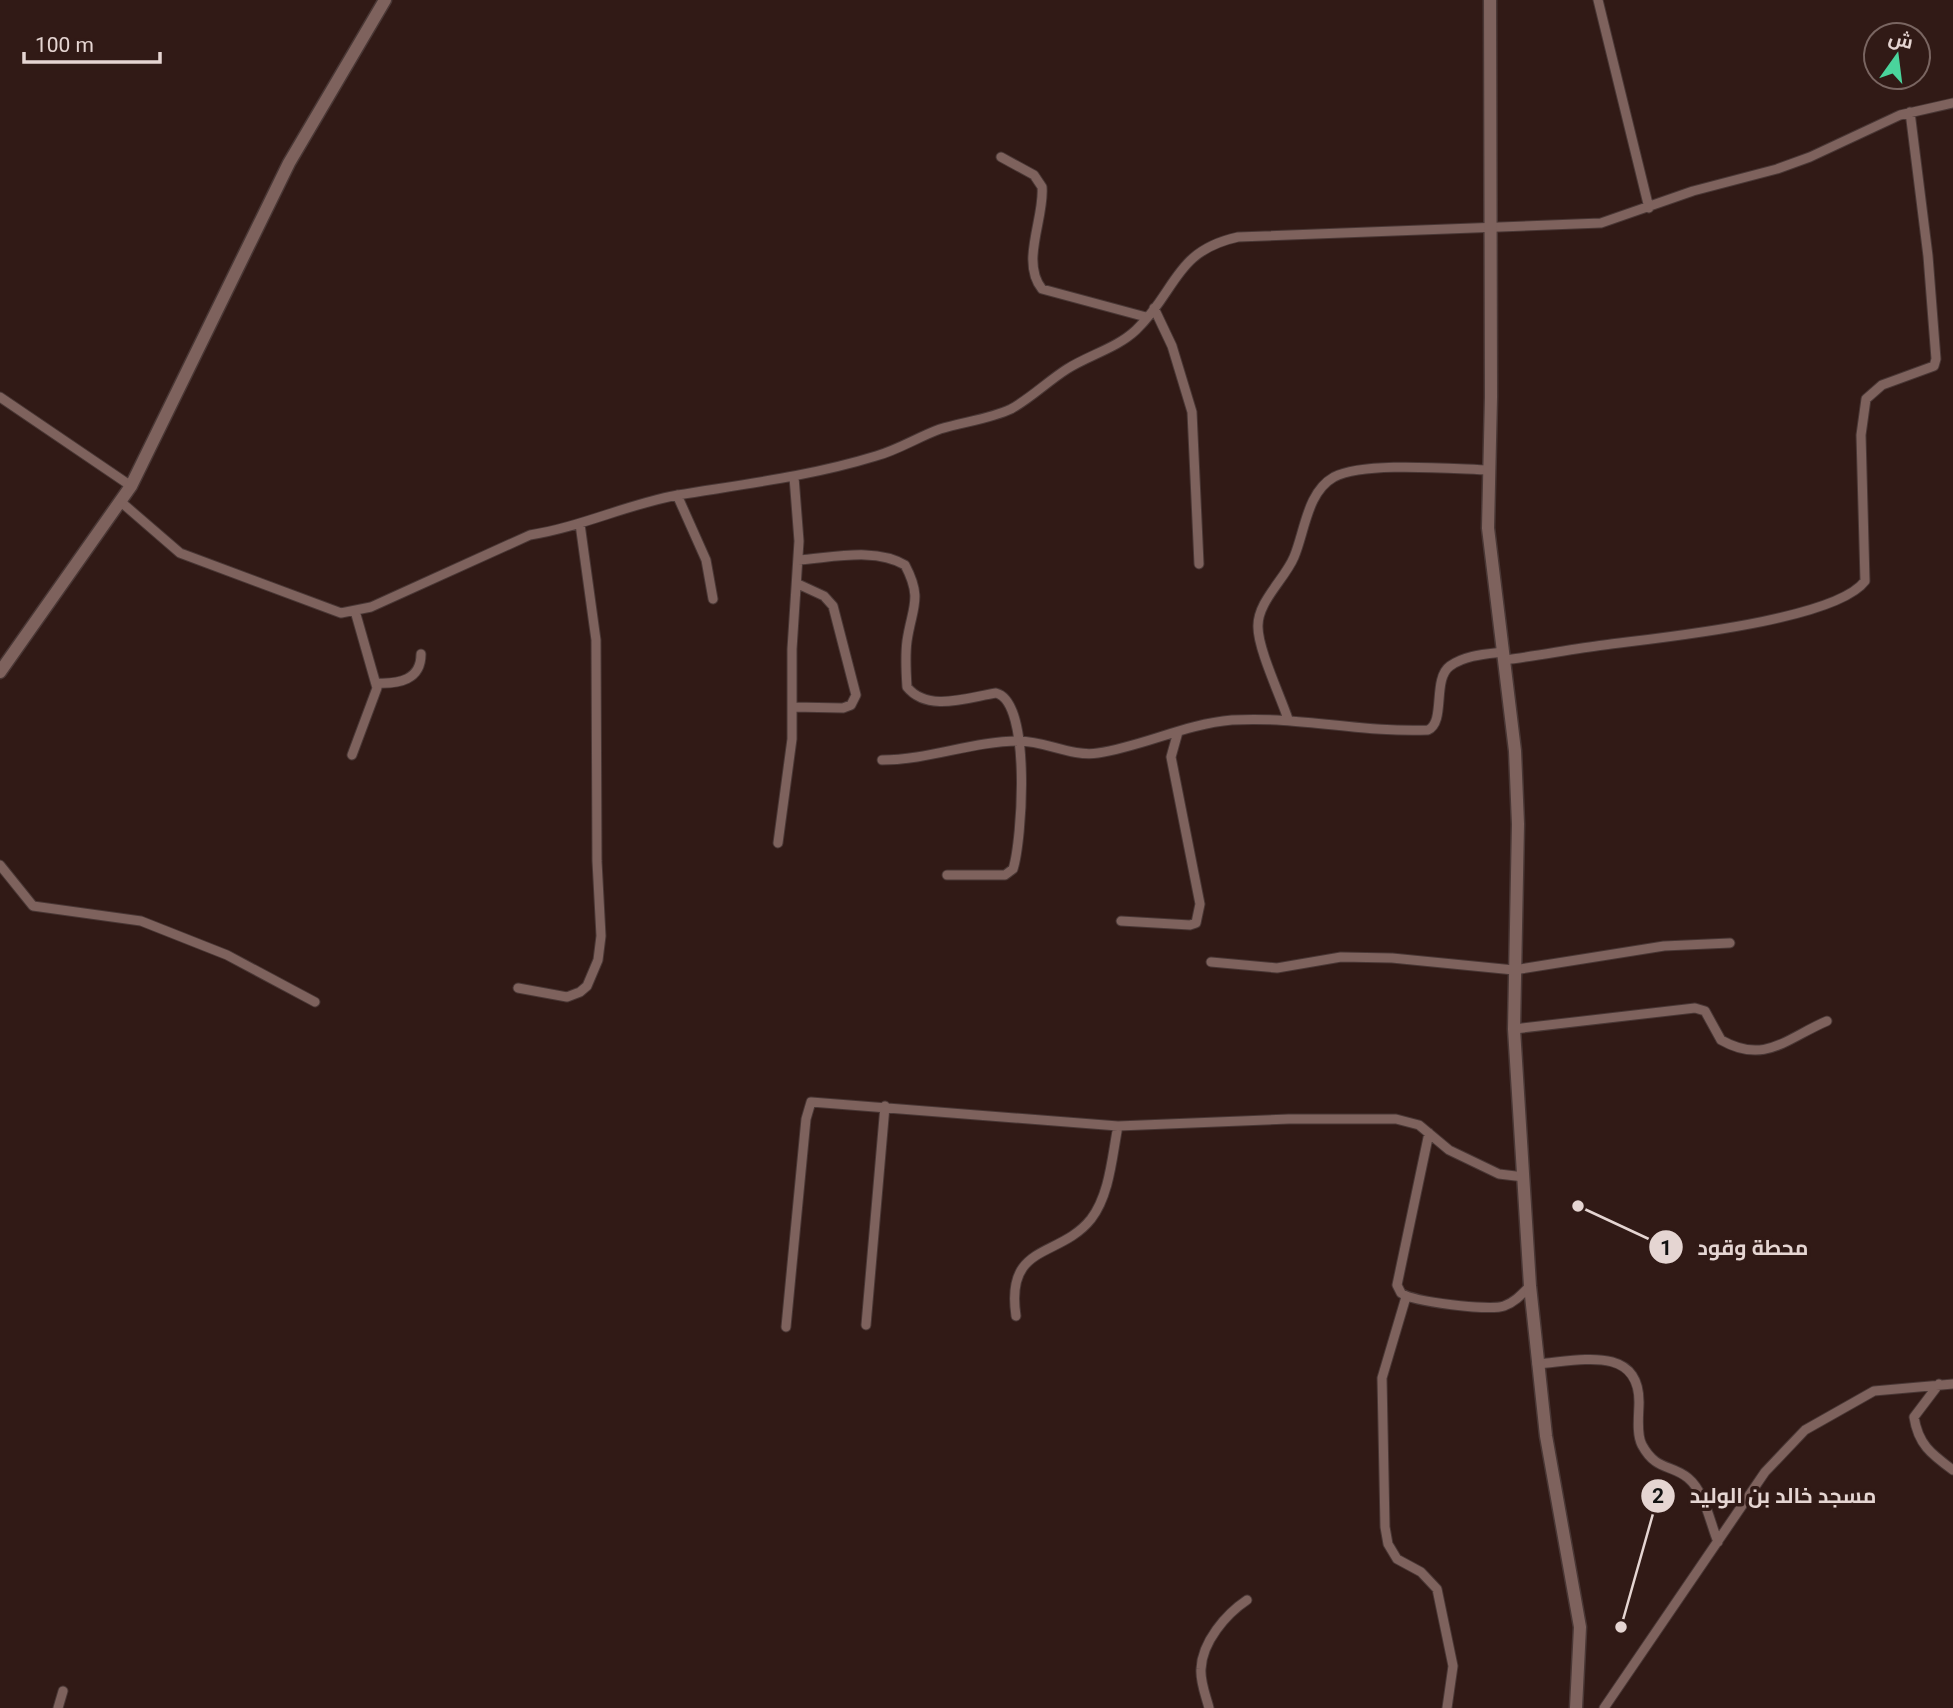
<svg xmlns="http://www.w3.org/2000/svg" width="1953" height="1708" viewBox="0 0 1953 1708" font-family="Roboto,Cairo,sans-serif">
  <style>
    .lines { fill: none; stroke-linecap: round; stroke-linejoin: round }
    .minor-casing { stroke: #493735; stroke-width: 11 }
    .tertiary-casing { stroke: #493735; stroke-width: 15 }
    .minor { stroke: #7e625d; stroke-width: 9 }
    .tertiary { stroke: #7e625d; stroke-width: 12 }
    .leader { fill: none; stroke: #e5d5d2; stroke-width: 2.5 }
    .callout-dot { fill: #e5d5d2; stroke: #311a16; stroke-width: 2.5 }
    .mark-label { font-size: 21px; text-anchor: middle; font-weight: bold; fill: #111 }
    .callout-label { font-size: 21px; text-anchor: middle; font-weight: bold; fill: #e5d5d2; stroke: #311a16; stroke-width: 7; stroke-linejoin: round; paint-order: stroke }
  </style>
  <rect width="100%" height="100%" fill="#311a16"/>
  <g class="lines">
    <defs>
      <path id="minor" d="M 1598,0 L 1649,208
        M 1001,157 L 1034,175 L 1042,187 C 1045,217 1020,262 1042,289 L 1146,317
        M 1154,308 L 1172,346 L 1192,412 L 1199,564
        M 0,397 L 131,486
        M 677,495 L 706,560 L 713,599
        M 121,502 L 180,553 L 341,613 L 371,607 L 530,535 C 581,527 628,504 678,495 C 745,484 811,476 876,456 C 898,450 918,437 940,429 C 962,422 990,419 1011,409 C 1031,398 1048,381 1067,369 C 1089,355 1117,348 1136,330 C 1177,291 1174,251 1238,237 L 1601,223 L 1693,191 L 1777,169 L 1810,157 L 1900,115 L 1953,103
        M 798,560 C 831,558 875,547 905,565 C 923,599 912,607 907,641 C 905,656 906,672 907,687 C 928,713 969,697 996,693 C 1032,702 1022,841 1013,869 L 1005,875 L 947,875
        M 1504,660 C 1538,656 1571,649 1604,645 C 1656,638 1835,621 1865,581 L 1861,435 L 1866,399 L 1882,385 L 1934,366 L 1936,359 L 1928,256 L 1910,112
        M 377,683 C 399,684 421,680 421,654
        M 793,707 L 843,708 L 851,705 L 856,695 L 833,606 L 824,596 L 798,584
        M 1288,719 C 1280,695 1258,649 1258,627 C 1257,602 1285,579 1294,557 C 1305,531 1307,492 1334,477 C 1365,461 1453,469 1489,470
        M 352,755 L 377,688 L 355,611
        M 882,760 C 929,760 973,741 1019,741 C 1046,741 1071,757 1098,753 C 1144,746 1185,724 1232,720 C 1299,716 1364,733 1428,730 C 1446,722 1432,679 1450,666 C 1465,655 1486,654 1503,652
        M 778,843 L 792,739 L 792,649 L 799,541 L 794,477
        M 0,865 L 33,906 L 141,921 L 227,955 L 315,1002
        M 1121,921 L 1190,925 L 1196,923 L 1200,904 L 1171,757 L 1178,732
        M 1211,962 L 1277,968 L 1341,957 L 1392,958 L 1514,970 L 1664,946 L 1730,943
        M 518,988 L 567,997 L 580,992 L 587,986 L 598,960 L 601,936 L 597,861 L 596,640 L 580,524
        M 1514,1029 L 1695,1008 L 1705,1011 L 1721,1040 C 1765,1065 1787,1038 1827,1021
        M 1429,1133 L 1397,1285 L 1401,1293 C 1413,1302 1490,1311 1504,1306 C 1515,1302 1522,1294 1530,1286
        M 1406,1297 L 1382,1378 L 1385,1527 L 1388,1544 L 1397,1559 L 1421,1572 L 1437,1589 L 1453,1666 L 1447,1708
        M 1016,1316 C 1005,1242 1059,1259 1091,1219 C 1110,1194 1112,1156 1118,1126
        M 866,1325 L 885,1106
        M 786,1327 L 806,1119 L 811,1102 L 1118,1126 L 1289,1119 L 1396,1119 L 1419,1125 L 1449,1150 L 1499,1174 L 1524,1177
        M 1537,1364 C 1578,1361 1639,1344 1639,1402 C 1639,1414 1636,1434 1642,1445 C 1656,1471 1671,1464 1688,1478 C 1705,1492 1710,1523 1718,1542
        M 1939,1384 L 1914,1417 C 1918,1444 1931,1454 1953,1470
        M 58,1708 L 63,1691
        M 1209,1708 C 1206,1696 1200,1682 1201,1669 C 1202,1642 1226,1614 1247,1600
        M 1604,1708 L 1765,1472 L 1805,1430 L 1874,1391 L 1953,1384"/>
      <path id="tertiary" d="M 1490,0 L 1491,397 L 1488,528 L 1515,751 L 1518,824 L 1514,1029 L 1530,1286 L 1546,1436 L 1580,1627 L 1576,1708
        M 0,672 L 131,486 L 289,163 L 385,0"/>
    </defs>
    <use href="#minor" class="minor-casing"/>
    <use href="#tertiary" class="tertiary-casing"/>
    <use href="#minor" class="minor"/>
    <use href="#tertiary" class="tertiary"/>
  </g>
  <path class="leader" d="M1578 1206L1666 1247M1621 1627L1658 1496"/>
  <g class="callout-dot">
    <circle cx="1578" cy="1206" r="7"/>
    <circle cx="1621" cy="1627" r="7"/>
    <circle cx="1666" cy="1247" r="18"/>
    <circle cx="1658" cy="1496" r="18"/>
  </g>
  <g class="mark-label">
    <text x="1666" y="1255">1</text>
    <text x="1658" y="1503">2</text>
  </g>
  <g class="callout-label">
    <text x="1753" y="1255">محطة وقود</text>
    <text x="1783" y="1503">مسجد خالد بن الوليد</text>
  </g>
  <g transform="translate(1897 56) rotate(14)"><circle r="33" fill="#311a16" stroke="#796561" stroke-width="2"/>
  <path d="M0-5L12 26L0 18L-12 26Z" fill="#4ad49c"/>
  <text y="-10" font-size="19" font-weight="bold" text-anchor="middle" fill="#e5d5d2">ش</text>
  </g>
  <path d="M24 52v10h136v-10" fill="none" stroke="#e5d5d2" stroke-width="3.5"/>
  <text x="35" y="52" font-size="21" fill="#e5d5d2" stroke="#311a16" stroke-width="5" paint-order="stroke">100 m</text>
</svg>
